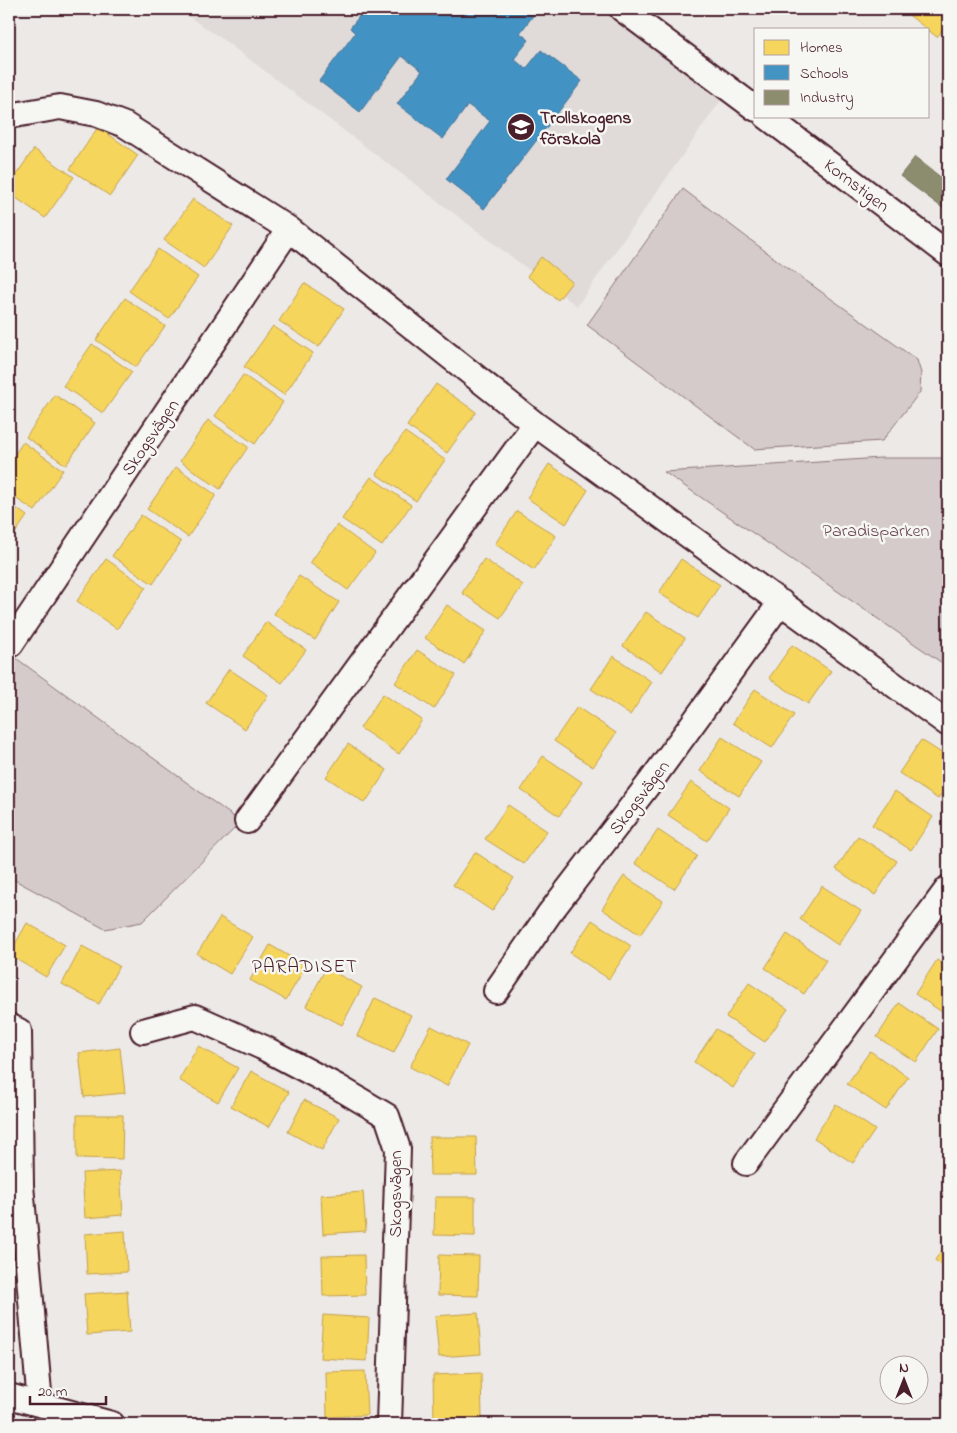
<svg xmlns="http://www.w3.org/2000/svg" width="957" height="1433" viewBox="0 0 957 1433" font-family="'Indie Flower',sans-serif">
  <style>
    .built { fill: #e0dad8 }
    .green { fill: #d4cbca; stroke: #8f757a }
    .homes { fill: #f6d55c; stroke: #c29e4d }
    .schools { fill: #4393c3; stroke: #457095 }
    .industry { fill: #8c8c6e; stroke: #786b5a }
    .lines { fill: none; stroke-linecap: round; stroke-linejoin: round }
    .minor-casing { stroke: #4a1f2b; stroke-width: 28 }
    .minor { stroke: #f6f6f2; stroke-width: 24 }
    .labels { text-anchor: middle; stroke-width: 5; stroke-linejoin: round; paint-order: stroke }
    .poi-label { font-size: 18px; font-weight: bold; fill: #4a1f2b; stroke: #f6f6f2; text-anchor: start }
    .street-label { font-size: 18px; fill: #4a1f2b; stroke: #f6f6f2 }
    .park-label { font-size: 18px; fill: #6c4a53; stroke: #f6f6f2 }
    .neighbourhood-label { font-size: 19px; letter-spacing: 1px; fill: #4a1f2b; stroke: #f6f6f2 }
  </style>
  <rect width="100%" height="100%" fill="#ece9e6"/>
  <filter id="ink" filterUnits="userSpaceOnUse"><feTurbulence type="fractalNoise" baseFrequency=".02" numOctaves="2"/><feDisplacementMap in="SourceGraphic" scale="10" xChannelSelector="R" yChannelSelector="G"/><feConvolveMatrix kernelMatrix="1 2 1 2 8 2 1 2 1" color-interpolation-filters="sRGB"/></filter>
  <g filter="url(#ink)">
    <path class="built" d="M 177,9 L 609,9 L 723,97 L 577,306 L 221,38 Z"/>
    <path class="green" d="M 683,189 L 781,263 L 917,360 L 921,373 L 920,392 L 882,441 L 754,449 L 587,325 Z
      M 881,458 L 948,458 L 948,667 L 664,472 Z
      M 9,653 L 241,822 L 142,922 L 105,929 L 9,877 Z"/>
    <path class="homes" d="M 901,9 L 948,9 L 948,23 L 937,37 Z
      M 98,127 L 138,155 L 110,196 L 70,169 Z
      M 34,149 L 74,177 L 45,218 L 9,193 L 9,185 Z
      M 193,199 L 233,226 L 204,268 L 164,240 Z
      M 158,249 L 198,277 L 169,319 L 129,291 Z
      M 541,257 L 572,282 L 558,300 L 527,276 Z
      M 304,283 L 344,309 L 319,347 L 279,321 Z
      M 125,298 L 165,326 L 136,367 L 96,340 Z
      M 273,326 L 313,353 L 284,395 L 244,367 Z
      M 92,344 L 132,372 L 103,413 L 63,386 Z
      M 243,375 L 283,402 L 255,444 L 215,416 Z
      M 436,384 L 476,412 L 447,453 L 407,426 Z
      M 55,395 L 95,423 L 66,465 L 26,437 Z
      M 208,420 L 248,447 L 220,489 L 180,461 Z
      M 405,432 L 445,460 L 416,501 L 376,474 Z
      M 23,442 L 63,470 L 35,511 L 9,494 L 9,463 Z
      M 549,464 L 588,490 L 566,524 L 527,498 Z
      M 176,467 L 216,495 L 188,537 L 147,509 Z
      M 371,477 L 411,505 L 382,546 L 342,519 Z
      M 9,503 L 27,516 L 9,542 Z
      M 517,511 L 556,536 L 534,570 L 495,544 Z
      M 141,515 L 181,542 L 153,584 L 112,556 Z
      M 337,525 L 375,553 L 348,590 L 310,563 Z
      M 106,559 L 146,587 L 117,629 L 77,601 Z
      M 484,559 L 523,585 L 500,618 L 462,593 Z
      M 681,559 L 720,585 L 698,618 L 659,593 Z
      M 299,576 L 339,602 L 315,640 L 274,614 Z
      M 447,605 L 486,631 L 464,664 L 425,638 Z
      M 646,612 L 685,638 L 662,672 L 623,646 Z
      M 266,622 L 306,650 L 282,683 L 243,656 Z
      M 792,645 L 831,671 L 808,704 L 769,678 Z
      M 417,650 L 456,675 L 434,709 L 395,683 Z
      M 613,656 L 652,682 L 630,715 L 591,689 Z
      M 229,669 L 268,695 L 245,729 L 206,703 Z
      M 755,689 L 794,715 L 772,748 L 733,723 Z
      M 383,694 L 422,720 L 399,754 L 360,728 Z
      M 577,707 L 616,733 L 593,767 L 554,741 Z
      M 722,737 L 761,762 L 739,796 L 700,771 Z
      M 921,740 L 948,757 L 948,784 L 938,799 L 899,773 Z
      M 348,744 L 387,770 L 365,803 L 326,777 Z
      M 543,756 L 582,782 L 559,816 L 521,790 Z
      M 691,782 L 729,808 L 707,841 L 668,815 Z
      M 895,791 L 933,817 L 911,850 L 872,825 Z
      M 508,805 L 547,831 L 524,864 L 485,839 Z
      M 658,830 L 697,856 L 674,889 L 635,863 Z
      M 858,836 L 897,861 L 875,895 L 836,869 Z
      M 475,852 L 514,878 L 492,911 L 453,885 Z
      M 624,876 L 663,901 L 640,935 L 602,909 Z
      M 822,886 L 861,911 L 838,945 L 800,919 Z
      M 220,917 L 253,937 L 230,974 L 197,954 Z
      M 592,920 L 631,946 L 609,979 L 570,953 Z
      M 27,923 L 65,945 L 46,977 L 9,955 Z
      M 787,934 L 826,960 L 804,994 L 765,968 Z
      M 270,945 L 306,966 L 286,1000 L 250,980 Z
      M 82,946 L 119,966 L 99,1004 L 62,984 Z
      M 937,960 L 948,968 L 948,1016 L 915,994 Z
      M 326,968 L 362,987 L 342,1025 L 306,1006 Z
      M 749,983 L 788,1009 L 765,1042 L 726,1017 Z
      M 375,998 L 411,1015 L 394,1053 L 357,1036 Z
      M 899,1003 L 938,1029 L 916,1062 L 877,1037 Z
      M 431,1026 L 468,1045 L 447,1086 L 410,1067 Z
      M 716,1029 L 755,1054 L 733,1088 L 694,1062 Z
      M 198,1046 L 238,1068 L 218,1102 L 179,1080 Z
      M 120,1048 L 125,1093 L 84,1097 L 79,1053 Z
      M 870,1051 L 908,1077 L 886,1110 L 847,1084 Z
      M 251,1071 L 289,1092 L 269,1127 L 231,1106 Z
      M 304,1100 L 339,1118 L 322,1150 L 288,1132 Z
      M 836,1104 L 875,1130 L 853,1163 L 814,1138 Z
      M 77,1115 L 123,1115 L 122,1159 L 77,1158 Z
      M 429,1137 L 476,1137 L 477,1175 L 430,1175 Z
      M 120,1171 L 123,1215 L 85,1218 L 82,1173 Z
      M 363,1192 L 366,1231 L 323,1234 L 321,1195 Z
      M 435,1197 L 475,1197 L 475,1236 L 434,1235 Z
      M 125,1231 L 127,1272 L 87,1274 L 85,1234 Z
      M 948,1241 L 948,1270 L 935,1260 Z
      M 364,1255 L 365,1295 L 323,1296 L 322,1256 Z
      M 439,1255 L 479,1256 L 478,1296 L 438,1295 Z
      M 127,1291 L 130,1332 L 87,1335 L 84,1294 Z
      M 478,1313 L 481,1354 L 439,1357 L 435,1316 Z
      M 323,1315 L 369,1318 L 367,1361 L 320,1358 Z
      M 365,1371 L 367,1415 L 327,1417 L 326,1372 Z
      M 481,1373 L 482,1418 L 434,1420 L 433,1375 Z"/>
    <path class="schools" d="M 365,9 L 445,9 L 451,14 L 455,9 L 538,9 L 520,33 L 529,40 L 514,59 L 526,69 L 541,50 L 582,81 L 484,209 L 446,179 L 490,121 L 468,105 L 443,139 L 397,104 L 422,71 L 402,56 L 360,112 L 319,81 L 355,33 L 350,28 Z"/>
    <path class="industry" d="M 915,157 L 948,183 L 948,212 L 900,176 Z"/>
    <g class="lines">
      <defs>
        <path id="minor" d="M 622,9 L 756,109
          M 9,116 L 60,107 L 96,114 L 125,125 L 289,229 L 535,424 L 948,724
          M 766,116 L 948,254
          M 11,644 L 289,229
          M 247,821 L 535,424
          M 496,991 L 549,914 L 651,781 L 781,602
          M 9,1026 L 19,1031 L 21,1185 L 40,1404
          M 143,1031 L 195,1017 L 262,1047 L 338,1087 L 387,1116 L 398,1149 L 389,1424
          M 746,1163 L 948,888
          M 9,1396 L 112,1424"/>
      </defs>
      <use href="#minor" class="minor-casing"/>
      <use href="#minor" class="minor"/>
    </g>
  </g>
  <defs>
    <symbol id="school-disc" viewBox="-11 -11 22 22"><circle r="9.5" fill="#4a1f2b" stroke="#f6f6f2"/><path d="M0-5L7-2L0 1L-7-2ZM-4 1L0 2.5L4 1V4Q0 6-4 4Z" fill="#fff"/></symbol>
  </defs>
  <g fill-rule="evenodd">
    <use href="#school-disc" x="505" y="111" width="32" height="32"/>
  </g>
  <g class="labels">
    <g class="poi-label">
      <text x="540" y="123">Trollskogens<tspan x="540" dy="21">förskola</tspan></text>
    </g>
    <g class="street-label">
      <text transform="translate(857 185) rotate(37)" y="6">Kornstigen</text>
      <text transform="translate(150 437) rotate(-56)" y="6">Skogsvägen</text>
      <text transform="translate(639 797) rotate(-53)" y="6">Skogsvägen</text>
      <text transform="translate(395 1194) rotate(-90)" y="6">Skogsvägen</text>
    </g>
    <g class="park-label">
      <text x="876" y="536">Paradisparken</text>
    </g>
    <g class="neighbourhood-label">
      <text x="305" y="972">PARADISET</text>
    </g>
  </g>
  <rect width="957" height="1433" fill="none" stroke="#f6f6f2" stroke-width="30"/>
  <rect x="15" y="15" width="927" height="1403" fill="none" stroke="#4a1f2b" stroke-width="2" filter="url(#ink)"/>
  <rect x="754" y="28" width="175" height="90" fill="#f6f6f2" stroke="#b1a0a2"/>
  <rect x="764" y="40" width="25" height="15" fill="#f6d55c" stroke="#b1a0a2"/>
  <text x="800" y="52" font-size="15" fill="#4a1f2b">Homes</text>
  <rect x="764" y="65" width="25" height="15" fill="#4393c3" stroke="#b1a0a2"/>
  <text x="800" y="78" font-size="15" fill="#4a1f2b">Schools</text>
  <rect x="764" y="90" width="25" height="15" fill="#8c8c6e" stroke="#b1a0a2"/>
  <text x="800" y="102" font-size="15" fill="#4a1f2b">Industry</text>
  <g transform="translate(904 1380)"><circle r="24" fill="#f6f6f2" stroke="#b1a0a2"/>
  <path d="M0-4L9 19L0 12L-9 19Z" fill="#4a1f2b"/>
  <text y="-8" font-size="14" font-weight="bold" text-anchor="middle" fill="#4a1f2b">N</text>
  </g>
  <path d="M30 1396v8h76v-8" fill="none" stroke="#4a1f2b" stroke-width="2.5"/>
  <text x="38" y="1396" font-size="15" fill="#4a1f2b" stroke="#f6f6f2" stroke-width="4" paint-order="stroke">20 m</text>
</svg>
